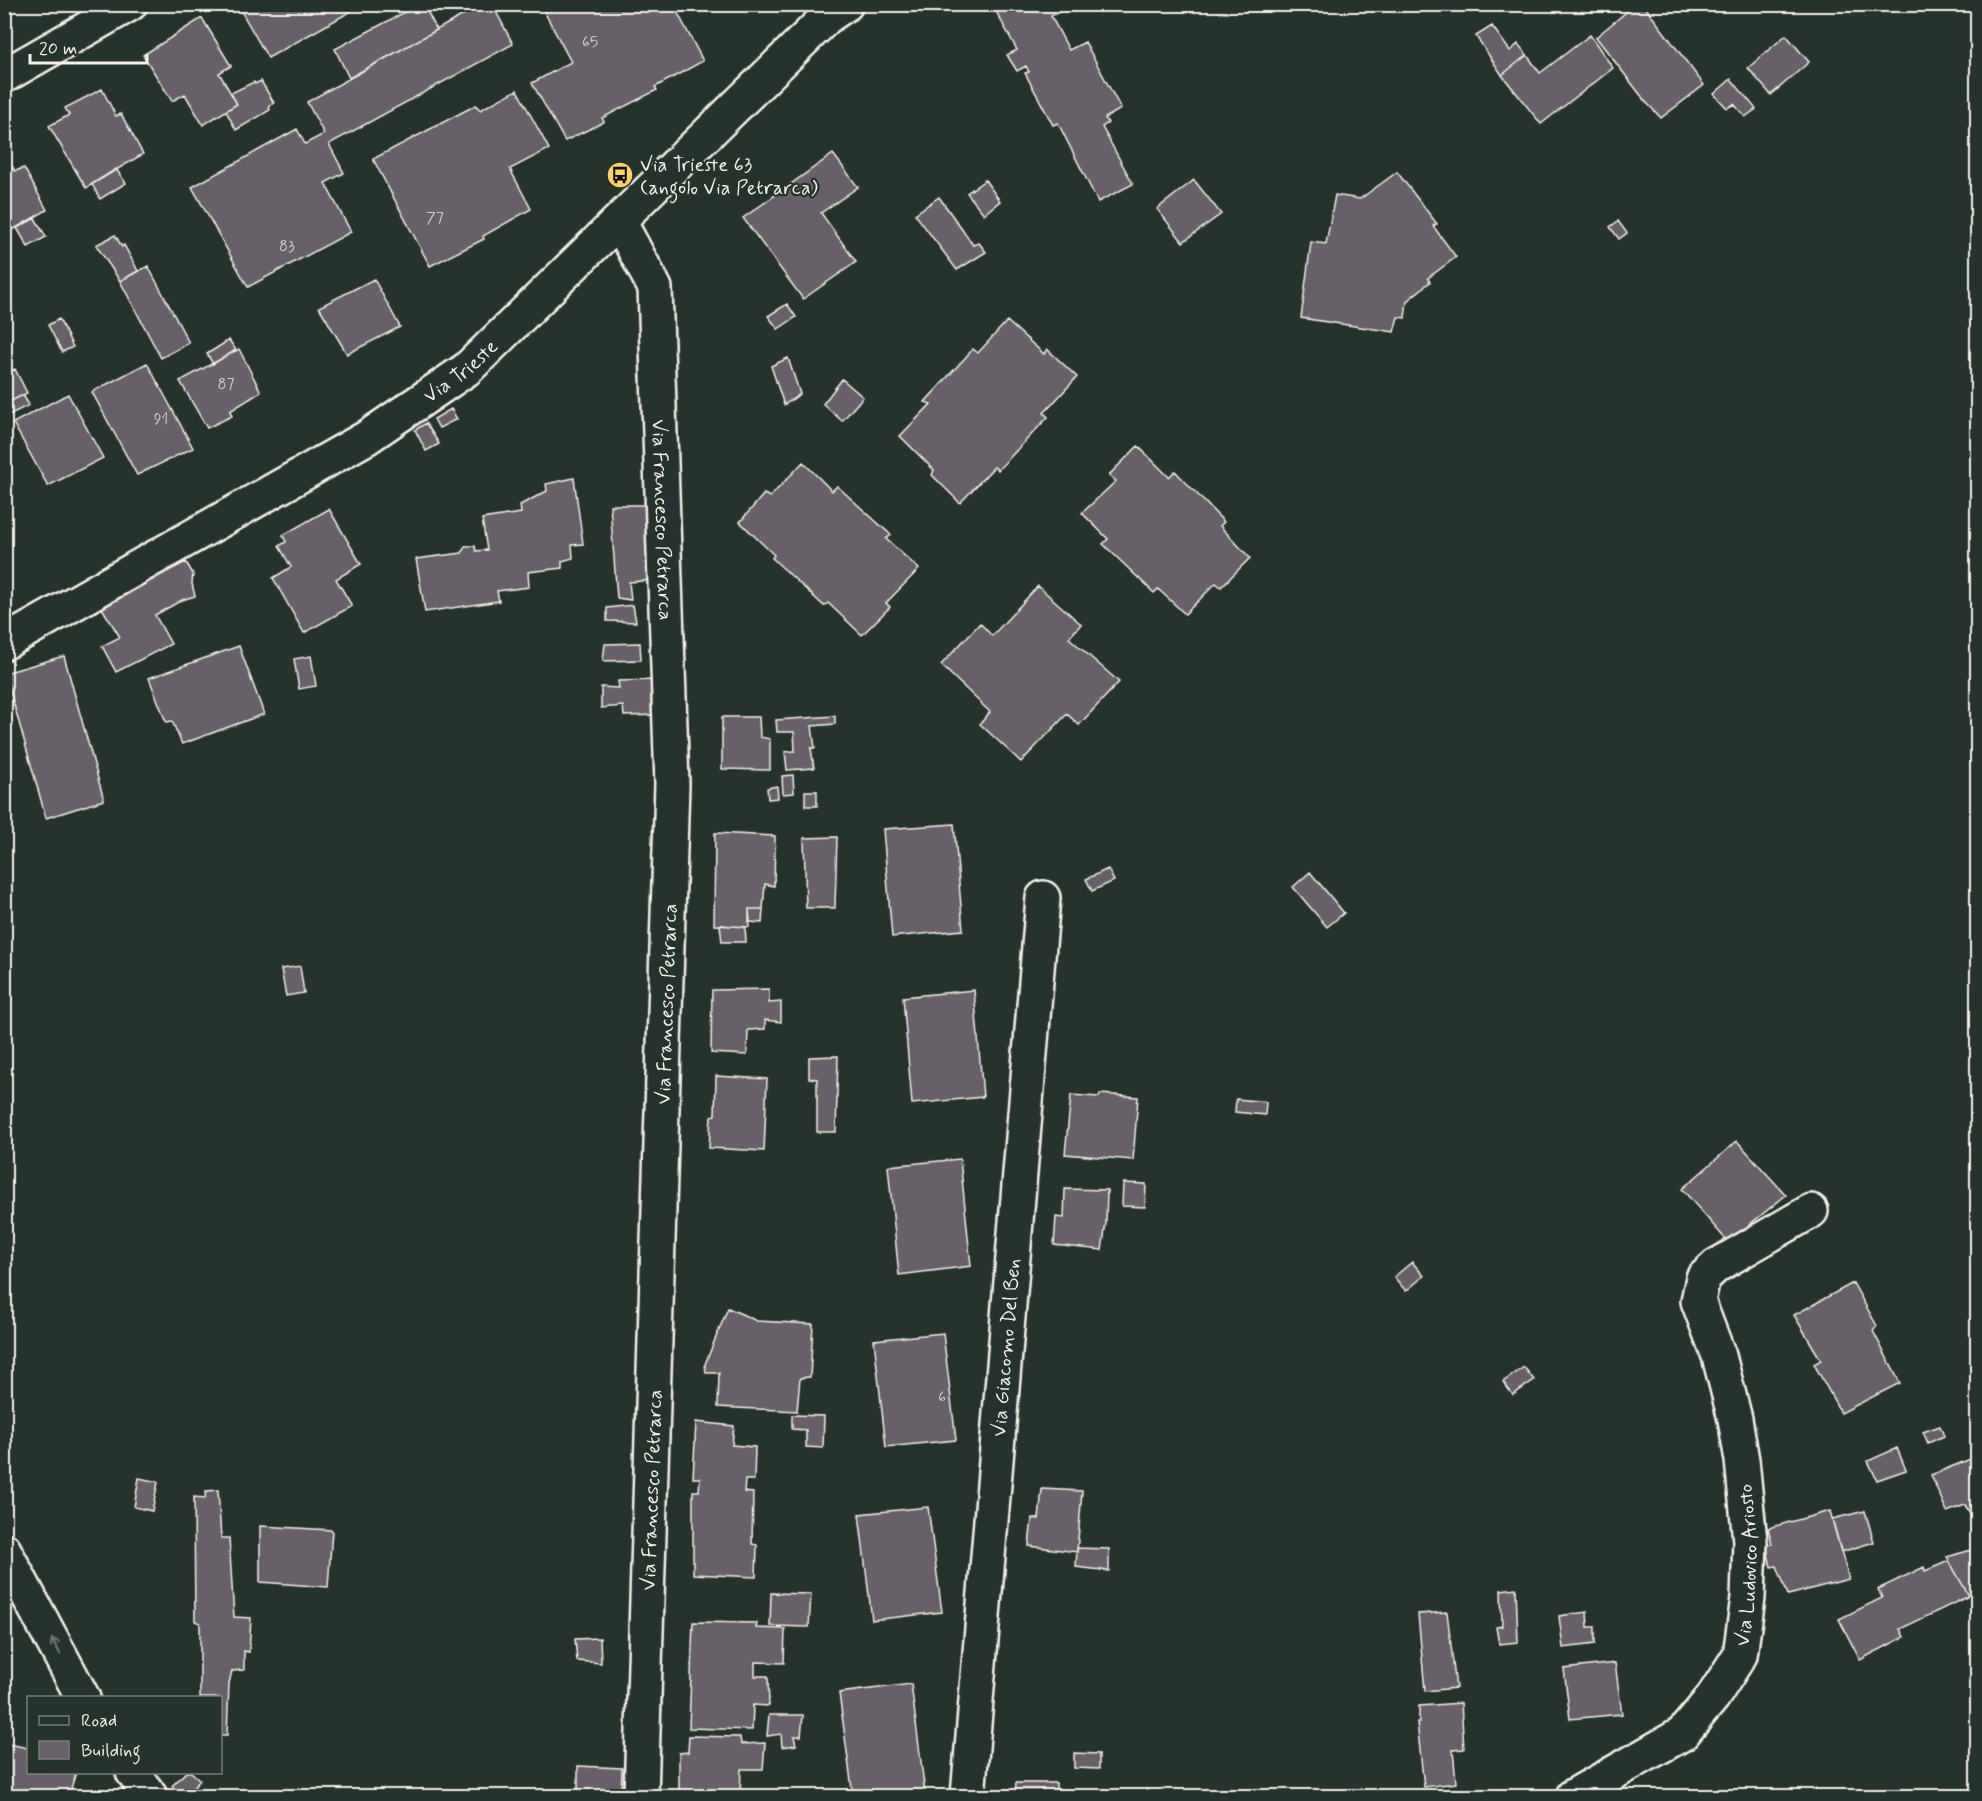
<svg xmlns="http://www.w3.org/2000/svg" width="1982" height="1801" viewBox="0 0 1982 1801" font-family="Mynerve,sans-serif">
  <style>
    .building { fill: #686169; stroke: #f4f1e8; stroke-width: 1.5 }
    .lines { fill: none; stroke-linecap: round; stroke-linejoin: round }
    .minor-casing { stroke: #f4f1e8; stroke-width: 38 }
    .tertiary-casing { stroke: #f4f1e8; stroke-width: 38 }
    .minor { stroke: #26332d; stroke-width: 33 }
    .tertiary { stroke: #26332d; stroke-width: 33 }
    .oneway { stroke: #6e766e }
    .labels { text-anchor: middle; stroke-width: 4.5; stroke-linejoin: round; paint-order: stroke }
    .number-label { font-size: 16px; fill: #d1cdc8 }
    .poi-label { font-size: 20px; fill: #f4f1e8; stroke: #26332d; text-anchor: start }
    .street-label { font-size: 20px; fill: #f4f1e8; stroke: #26332d }
  </style>
  <rect width="100%" height="100%" fill="#26332d"/>
  <filter id="ink" filterUnits="userSpaceOnUse"><feTurbulence type="fractalNoise" baseFrequency=".0167" numOctaves="2"/><feDisplacementMap in="SourceGraphic" scale="12" xChannelSelector="R" yChannelSelector="G"/><feConvolveMatrix kernelMatrix="1 2 1 2 8 2 1 2 1" color-interpolation-filters="sRGB"/></filter>
  <g filter="url(#ink)">
    <path class="building" d="M 237,4 L 364,4 L 268,58 Z
      M 420,4 L 423,4 L 437,30 L 349,78 L 335,49 Z
      M 483,4 L 492,4 L 513,44 L 329,144 L 344,173 L 325,183 L 351,232 L 248,287 L 192,187 L 297,129 L 305,144 L 324,134 L 307,102 Z
      M 557,4 L 673,4 L 703,61 L 655,87 L 657,90 L 602,118 L 604,122 L 565,141 L 532,83 L 571,62 L 544,11 Z
      M 992,4 L 1062,4 L 1065,9 L 1051,16 L 1069,50 L 1085,42 L 1121,109 L 1105,118 L 1108,123 L 1102,127 L 1133,184 L 1098,202 L 1058,123 L 1053,125 L 1025,73 L 1029,72 L 1026,66 L 1017,71 L 1007,55 L 1017,50 Z
      M 1636,4 L 1643,4 L 1704,85 L 1661,118 L 1646,102 L 1596,37 Z
      M 202,18 L 231,66 L 219,73 L 237,104 L 203,125 L 185,94 L 172,101 L 143,55 Z
      M 1492,26 L 1510,51 L 1518,44 L 1527,55 L 1502,75 L 1476,36 Z
      M 1590,35 L 1613,68 L 1541,124 L 1502,75 L 1527,55 L 1540,73 Z
      M 1786,35 L 1809,62 L 1771,95 L 1748,68 Z
      M 1731,79 L 1756,109 L 1745,117 L 1734,104 L 1727,108 L 1714,94 Z
      M 261,81 L 274,103 L 269,106 L 270,110 L 236,130 L 226,111 L 237,104 L 231,93 L 254,82 L 255,84 Z
      M 102,89 L 116,116 L 121,114 L 143,154 L 86,188 L 49,126 L 69,115 L 65,108 Z
      M 517,90 L 549,149 L 510,169 L 531,209 L 483,236 L 484,239 L 430,266 L 373,159 L 476,105 L 480,110 Z
      M 4,154 L 15,171 L 24,168 L 47,210 L 4,235 Z
      M 833,154 L 858,187 L 821,213 L 856,262 L 803,299 L 743,218 Z
      M 116,169 L 126,183 L 100,199 L 92,184 Z
      M 1397,172 L 1437,224 L 1433,226 L 1456,257 L 1428,278 L 1430,282 L 1407,301 L 1405,318 L 1398,317 L 1394,332 L 1301,318 L 1311,242 L 1326,244 L 1335,195 L 1360,199 Z
      M 985,180 L 1000,201 L 984,214 L 967,193 Z
      M 1194,180 L 1221,214 L 1183,242 L 1157,209 Z
      M 939,197 L 973,245 L 979,243 L 986,252 L 957,270 L 915,214 Z
      M 35,218 L 46,237 L 28,247 L 17,228 Z
      M 1618,221 L 1627,233 L 1619,239 L 1610,227 Z
      M 115,235 L 122,247 L 124,245 L 138,271 L 120,281 L 96,245 Z
      M 148,266 L 189,343 L 161,358 L 120,281 Z
      M 374,279 L 400,327 L 347,354 L 319,307 Z
      M 787,304 L 796,317 L 778,329 L 768,316 Z
      M 59,319 L 73,347 L 62,352 L 48,325 Z
      M 1007,321 L 1044,354 L 1047,349 L 1077,377 L 1044,413 L 1048,417 L 998,470 L 994,467 L 960,503 L 932,475 L 934,470 L 900,436 L 931,404 L 925,402 L 973,349 L 978,353 Z
      M 229,340 L 236,350 L 213,364 L 207,354 Z
      M 239,349 L 261,392 L 230,411 L 232,416 L 207,428 L 180,381 Z
      M 788,358 L 800,394 L 784,405 L 771,366 Z
      M 147,363 L 193,448 L 137,475 L 92,392 Z
      M 15,369 L 27,393 L 5,404 L 4,375 Z
      M 842,379 L 863,397 L 842,421 L 823,404 Z
      M 68,394 L 103,458 L 48,486 L 13,423 Z
      M 23,395 L 29,405 L 9,415 L 5,404 Z
      M 451,409 L 457,419 L 439,428 L 434,419 Z
      M 426,423 L 439,444 L 426,451 L 415,430 Z
      M 1138,446 L 1169,477 L 1175,471 L 1224,522 L 1220,526 L 1250,558 L 1221,587 L 1216,583 L 1185,614 L 1158,589 L 1154,593 L 1103,544 L 1108,539 L 1082,513 L 1116,481 L 1109,475 Z
      M 803,462 L 832,491 L 837,486 L 891,535 L 886,539 L 919,569 L 886,603 L 890,607 L 862,635 L 828,603 L 824,606 L 772,558 L 774,555 L 740,522 L 764,494 L 770,497 Z
      M 574,478 L 583,544 L 572,545 L 573,558 L 562,561 L 562,568 L 528,572 L 529,587 L 497,591 L 499,601 L 425,612 L 416,559 L 462,553 L 465,546 L 475,546 L 476,551 L 487,550 L 482,519 L 521,513 L 520,505 L 547,491 L 546,484 Z
      M 610,505 L 656,505 L 655,580 L 629,582 L 631,600 L 617,598 Z
      M 329,509 L 361,564 L 336,579 L 352,606 L 304,633 L 273,578 L 291,567 L 279,546 L 286,542 L 283,535 Z
      M 186,562 L 193,574 L 192,584 L 195,596 L 182,600 L 155,615 L 171,644 L 116,672 L 102,646 L 120,637 L 100,605 Z
      M 1038,586 L 1081,624 L 1069,638 L 1119,682 L 1079,725 L 1067,714 L 1021,762 L 980,724 L 990,712 L 941,665 L 980,623 L 992,636 Z
      M 633,605 L 636,622 L 607,621 L 607,608 Z
      M 640,643 L 641,660 L 603,661 L 605,644 Z
      M 239,646 L 264,714 L 182,744 L 172,721 L 166,722 L 149,678 Z
      M 64,656 L 104,800 L 46,818 L 5,673 Z
      M 311,656 L 316,686 L 299,689 L 294,659 Z
      M 658,680 L 659,715 L 624,716 L 623,706 L 601,708 L 601,687 L 619,688 L 618,681 Z
      M 835,716 L 835,724 L 812,726 L 815,748 L 811,748 L 814,768 L 787,770 L 785,752 L 795,751 L 794,732 L 777,732 L 776,720 Z
      M 722,717 L 759,717 L 760,737 L 770,739 L 770,770 L 722,769 Z
      M 793,775 L 794,793 L 783,794 L 782,776 Z
      M 777,786 L 778,798 L 768,799 L 767,788 Z
      M 805,791 L 817,791 L 817,806 L 805,806 Z
      M 954,824 L 963,930 L 892,937 L 883,829 Z
      M 715,833 L 775,836 L 774,886 L 765,884 L 763,909 L 749,909 L 749,927 L 714,925 Z
      M 837,837 L 835,908 L 806,908 L 804,838 Z
      M 1108,869 L 1114,881 L 1092,891 L 1086,879 Z
      M 1310,872 L 1344,913 L 1327,927 L 1293,887 Z
      M 749,909 L 763,909 L 762,923 L 750,922 Z
      M 720,925 L 745,927 L 746,942 L 722,942 Z
      M 300,966 L 304,993 L 286,996 L 281,969 Z
      M 769,989 L 769,1003 L 781,1002 L 781,1022 L 765,1020 L 765,1029 L 748,1030 L 747,1055 L 711,1053 L 712,990 Z
      M 974,990 L 983,1097 L 912,1104 L 903,997 Z
      M 838,1056 L 836,1132 L 817,1132 L 817,1079 L 809,1078 L 809,1057 Z
      M 716,1076 L 767,1079 L 764,1151 L 709,1148 L 711,1116 L 715,1115 Z
      M 1100,1094 L 1138,1097 L 1133,1160 L 1065,1154 L 1071,1095 L 1099,1097 Z
      M 1236,1099 L 1266,1102 L 1265,1115 L 1235,1112 Z
      M 1737,1141 L 1786,1195 L 1728,1242 L 1682,1189 Z
      M 960,1159 L 971,1266 L 899,1275 L 888,1166 Z
      M 1123,1183 L 1146,1184 L 1145,1207 L 1122,1206 Z
      M 1065,1189 L 1107,1190 L 1106,1223 L 1102,1250 L 1054,1245 L 1056,1217 L 1064,1218 Z
      M 1412,1262 L 1424,1276 L 1406,1291 L 1394,1277 Z
      M 1853,1283 L 1877,1326 L 1873,1331 L 1900,1383 L 1841,1413 L 1814,1364 L 1821,1360 L 1794,1315 Z
      M 728,1308 L 757,1321 L 813,1324 L 810,1377 L 800,1378 L 797,1411 L 718,1407 L 719,1373 L 706,1373 L 705,1364 Z
      M 943,1333 L 956,1440 L 886,1447 L 874,1340 Z
      M 1524,1367 L 1534,1380 L 1513,1395 L 1503,1382 Z
      M 792,1415 L 824,1416 L 823,1448 L 806,1447 L 806,1430 L 792,1429 Z
      M 696,1422 L 734,1426 L 732,1445 L 755,1447 L 754,1480 L 745,1480 L 744,1492 L 753,1493 L 752,1544 L 757,1545 L 756,1577 L 693,1574 L 693,1491 L 699,1491 L 700,1478 L 693,1478 Z
      M 1940,1426 L 1944,1436 L 1928,1443 L 1923,1432 Z
      M 1897,1448 L 1906,1470 L 1877,1480 L 1868,1461 Z
      M 1973,1458 L 1978,1468 L 1978,1527 L 1965,1505 L 1947,1512 L 1931,1475 Z
      M 139,1478 L 158,1482 L 152,1511 L 134,1507 Z
      M 1042,1489 L 1082,1491 L 1077,1552 L 1029,1546 L 1032,1518 L 1039,1519 Z
      M 218,1490 L 221,1538 L 229,1538 L 234,1617 L 251,1618 L 249,1652 L 244,1651 L 244,1670 L 232,1671 L 229,1683 L 227,1735 L 220,1735 L 220,1698 L 200,1698 L 200,1623 L 195,1621 L 194,1497 L 205,1498 L 206,1491 Z
      M 928,1507 L 942,1612 L 872,1620 L 859,1514 Z
      M 1830,1511 L 1849,1579 L 1788,1595 L 1777,1566 L 1771,1567 L 1766,1545 L 1772,1544 L 1768,1528 Z
      M 1865,1511 L 1874,1542 L 1841,1552 L 1832,1519 Z
      M 260,1526 L 332,1530 L 328,1587 L 260,1582 Z
      M 1077,1548 L 1109,1549 L 1109,1571 L 1076,1567 Z
      M 1978,1548 L 1978,1591 L 1969,1596 L 1947,1557 Z
      M 1949,1561 L 1969,1596 L 1900,1629 L 1904,1637 L 1860,1660 L 1839,1619 L 1882,1598 L 1878,1589 L 1924,1567 L 1925,1571 Z
      M 1516,1588 L 1518,1642 L 1499,1644 L 1496,1627 L 1502,1626 L 1501,1590 Z
      M 771,1593 L 811,1594 L 809,1627 L 770,1626 Z
      M 1447,1612 L 1456,1688 L 1425,1691 L 1418,1614 Z
      M 1587,1612 L 1588,1627 L 1595,1627 L 1595,1644 L 1563,1648 L 1559,1616 Z
      M 693,1622 L 757,1623 L 756,1628 L 785,1629 L 784,1663 L 755,1662 L 755,1676 L 768,1676 L 769,1706 L 753,1705 L 752,1730 L 689,1728 Z
      M 600,1638 L 601,1663 L 577,1661 L 575,1639 Z
      M 1615,1663 L 1622,1714 L 1570,1719 L 1564,1669 Z
      M 911,1684 L 925,1793 L 898,1796 L 853,1796 L 839,1693 Z
      M 1461,1703 L 1464,1749 L 1453,1750 L 1456,1783 L 1424,1787 L 1417,1722 L 1419,1722 L 1419,1706 Z
      M 769,1715 L 803,1715 L 801,1736 L 794,1736 L 796,1745 L 782,1747 L 781,1734 L 767,1736 Z
      M 689,1736 L 740,1737 L 741,1744 L 765,1743 L 763,1769 L 741,1769 L 740,1796 L 679,1796 L 679,1753 L 688,1752 Z
      M 4,1743 L 28,1748 L 28,1772 L 76,1772 L 69,1795 L 66,1796 L 4,1796 Z
      M 1074,1753 L 1099,1754 L 1099,1769 L 1074,1768 Z
      M 578,1766 L 622,1768 L 621,1796 L 578,1796 Z
      M 186,1772 L 191,1772 L 200,1780 L 186,1796 L 183,1796 L 172,1786 Z
      M 1016,1783 L 1056,1783 L 1056,1796 L 1015,1796 Z"/>
    <g class="lines">
      <defs>
        <g id="minor">
          <path d="M 4,76 L 130,4"/>
          <path id="s1" d="M 619,221 L 655,288 L 672,784 L 641,1796"/>
          <path d="M 4,1550 L 83,1698"/>
          <path d="M 133,1772 L 150,1796"/>
          <path id="s2" d="M 968,1796 L 1043,898"/>
          <path id="s3" d="M 1573,1796 L 1682,1734 L 1713,1697 L 1740,1655 L 1748,1598 L 1750,1541 L 1742,1460 L 1735,1419 L 1719,1356 L 1698,1301 L 1703,1278 L 1716,1266 L 1811,1211"/>
        </g>
        <g id="tertiary">
          <path id="s4" d="M 4,643 L 366,438 L 467,369 L 827,17 L 846,4"/>
        </g>
      </defs>
      <use href="#minor" class="minor-casing"/>
      <use href="#tertiary" class="tertiary-casing"/>
      <use href="#minor" class="minor"/>
      <use href="#tertiary" class="tertiary"/>
    </g>
    <defs><path id="oneway-shaft" d="M-6 0H5M1.5-3L5.5 0L1.5 3" fill="none" stroke-width="1.6" stroke-linecap="round" stroke-linejoin="round" transform="scale(1.5)"/></defs>
    <use class="oneway" href="#oneway-shaft" transform="translate(56 1646) rotate(-118)"/>
  </g>
  <defs>
    <symbol id="bus-disc" viewBox="-11 -11 22 22"><circle r="9.5" fill="#ffd166" stroke="#26332d"/><path d="M-5-6H5V4H4V6H2V4H-2V6H-4V4H-5ZM-3.5-4V0h7V-4ZM-3.5 1.2v1.5H-2V1.2ZM2 1.2v1.5H3.5V1.2Z" fill="#111"/></symbol>
  </defs>
  <g fill-rule="evenodd">
    <use href="#bus-disc" x="605" y="160" width="30" height="30"/>
  </g>
  <g class="labels">
    <g class="number-label">
      <text x="590" y="47">65</text>
      <text x="435" y="223">77</text>
      <text x="287" y="251">83</text>
      <text x="226" y="389">87</text>
      <text x="161" y="424">91</text>
      <text x="942" y="1402">6</text>
    </g>
    <g class="poi-label">
      <text x="640" y="171">Via Trieste 63<tspan x="640" dy="23">(angolo Via Petrarca)</tspan></text>
    </g>
    <g class="street-label">
      <text dy="7" stroke="none"><textPath href="#s4" startOffset="532">Via Trieste</textPath></text>
      <text dy="7" stroke="none"><textPath href="#s1" startOffset="308">Via Francesco Petrarca</textPath></text>
      <text transform="translate(666 1004) rotate(-88)" y="7">Via Francesco Petrarca</text>
      <text dy="7" stroke="none"><textPath href="#s2" startOffset="450">Via Giacomo Del Ben</textPath></text>
      <text transform="translate(651 1490) rotate(-88)" y="7">Via Francesco Petrarca</text>
      <text dy="7" stroke="none"><textPath href="#s3" startOffset="314">Via Ludovico Ariosto</textPath></text>
    </g>
  </g>
  <rect width="1982" height="1801" fill="none" stroke="#26332d" stroke-width="24"/>
  <rect x="12" y="12" width="1958" height="1777" fill="none" stroke="#f4f1e8" stroke-width="2" filter="url(#ink)"/>
  <rect x="27" y="1696" width="195" height="78" fill="#26332d" stroke="#787f78" stroke-width="1.5"/>
  <rect x="39" y="1716" width="30" height="9" fill="#26332d" stroke="#787f78" stroke-width="1.5"/>
  <text x="81" y="1726" font-size="18" fill="#f4f1e8">Road</text>
  <rect x="39" y="1741" width="30" height="18" fill="#686169" stroke="#787f78" stroke-width="1.5"/>
  <text x="81" y="1756" font-size="18" fill="#f4f1e8">Building</text>
  <path d="M30 54v9h117v-9" fill="none" stroke="#f4f1e8" stroke-width="3"/>
  <text x="39" y="54" font-size="18" fill="#f4f1e8" stroke="#26332d" stroke-width="4.5" paint-order="stroke">20 m</text>
</svg>
